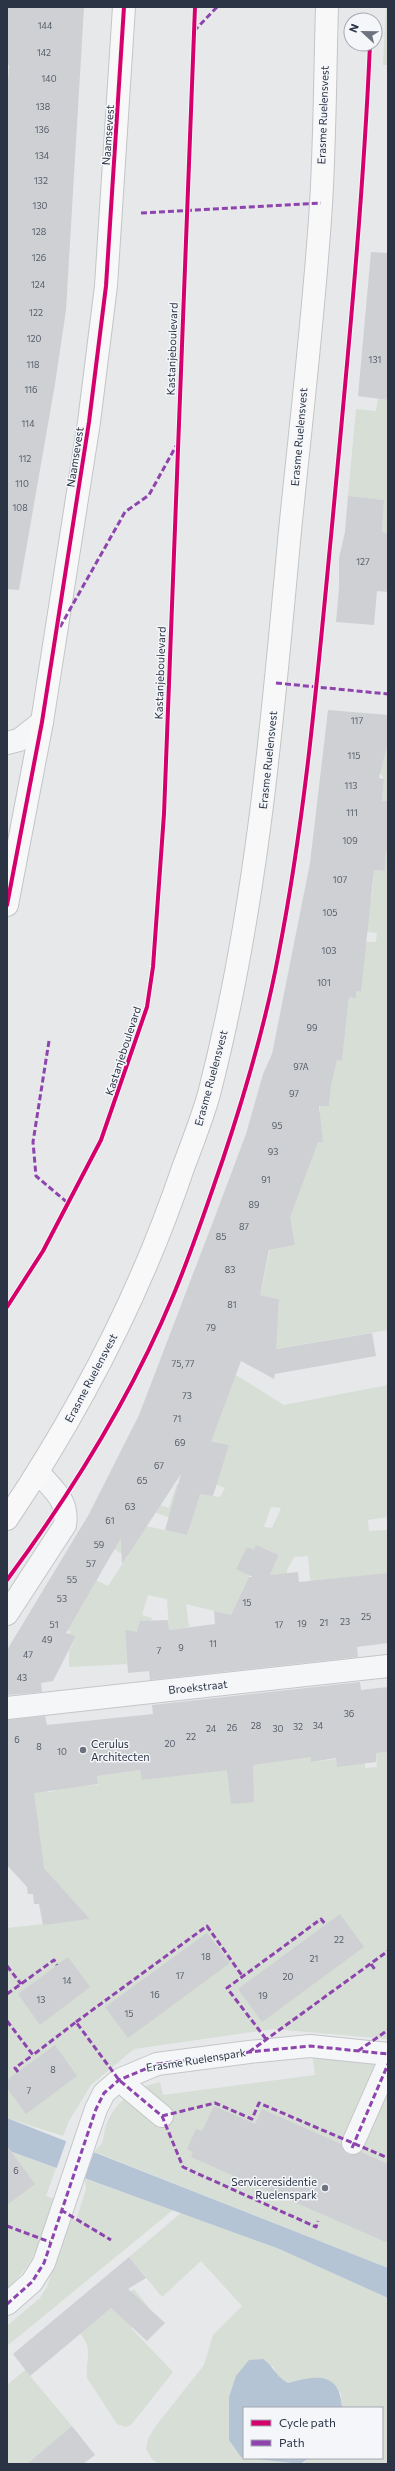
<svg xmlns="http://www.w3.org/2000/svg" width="395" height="2471" viewBox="0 0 395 2471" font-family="Commissioner,sans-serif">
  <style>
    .green { fill: #d6ded6; fill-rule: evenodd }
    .water { fill: #b4c4d5 }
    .pier { fill: #e6e8ea }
    .building { fill: #ced0d3 }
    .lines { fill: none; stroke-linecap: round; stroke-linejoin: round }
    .minor-casing { stroke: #c4c6c8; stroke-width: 24 }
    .major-casing { stroke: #c2c5c8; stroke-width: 24 }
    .minor { stroke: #f5f6f7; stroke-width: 22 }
    .major { stroke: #f8f8f8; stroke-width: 22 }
    .quiet { stroke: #8e44ad; stroke-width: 3; stroke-dasharray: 6 3; stroke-linecap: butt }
    .cycleway-casing { stroke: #f4f6f9; stroke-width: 6 }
    .cycleway { stroke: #d6006c; stroke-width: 4 }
    .poi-dot { fill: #6c737f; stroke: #f4f6f9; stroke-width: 1.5 }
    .labels { text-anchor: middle; stroke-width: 3; stroke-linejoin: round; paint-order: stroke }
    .number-label { font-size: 9px; fill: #545c69 }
    .street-label { font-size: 11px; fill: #2b3445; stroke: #f4f6f9 }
    .poi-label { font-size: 11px; fill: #2b3445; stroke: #f4f6f9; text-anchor: start }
  </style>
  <rect width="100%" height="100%" fill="#e6e8ea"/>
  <path class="green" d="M 386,7 L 388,7 L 388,65 L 383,65 Z
    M 378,399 L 388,400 L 388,533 L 382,532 L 384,500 L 348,496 L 356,409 L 376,411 Z
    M 388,727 L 388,801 L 382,801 L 384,779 L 380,773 L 387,744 Z
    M 386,851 L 388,851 L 388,1330 L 250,1353 L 275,1306 L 279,1306 L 279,1299 L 260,1295 L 270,1250 L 295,1245 L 291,1223 L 284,1224 L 309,1144 L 323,1141 L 322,1135 L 304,1136 L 308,1113 L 320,1112 L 320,1106 L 329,1105 L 331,1073 L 334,1073 L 337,1060 L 342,1061 L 349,997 L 355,997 L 356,991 L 360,992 L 365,942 L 376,942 L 377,933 L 359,931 L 368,897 L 372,897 L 374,870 L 385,871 Z
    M 210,1359 L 284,1405 L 388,1385 L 388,1517 L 368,1520 L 369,1531 L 388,1530 L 388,1578 L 353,1589 L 351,1577 L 331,1579 L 312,1597 L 308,1556 L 294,1557 L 287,1570 L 288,1587 L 249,1620 L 279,1555 L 263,1548 L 260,1553 L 247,1547 L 239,1564 L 250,1575 L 231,1615 L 186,1604 L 189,1627 L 169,1630 L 167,1599 L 148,1595 L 142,1615 L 152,1618 L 147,1634 L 125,1631 L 127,1664 L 69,1667 L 69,1651 L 76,1637 L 69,1634 L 71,1632 L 67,1630 L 96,1580 L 108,1586 L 127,1557 L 114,1549 L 122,1535 L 146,1526 L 187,1535 L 190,1525 L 151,1511 L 154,1503 L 169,1508 L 177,1484 L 200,1494 L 220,1497 L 225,1488 L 182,1471 L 229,1445 L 210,1440 L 231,1387 L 204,1376 ZM 271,1507 L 281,1508 L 272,1528 L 264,1527 Z
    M 388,1752 L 388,2039 L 273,2029 L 134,2049 L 91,2085 L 69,2121 L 63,2136 L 7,2118 L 7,1928 L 90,1919 L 44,1868 L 22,1805 L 46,1775 L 48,1792 L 55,1791 L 54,1781 L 79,1786 L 98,1785 L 97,1776 L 140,1770 L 142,1780 L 311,1756 L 312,1762 L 336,1759 L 337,1766 L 365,1763 L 365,1768 L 377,1767 L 376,1753 Z
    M 312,2052 L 388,2063 L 388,2268 L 95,2152 C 96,2148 100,2147 102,2143 C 104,2138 104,2131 106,2125 C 116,2100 135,2088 160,2082 L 163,2095 L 315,2075 Z
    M 7,2150 L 56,2168 L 46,2196 L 54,2199 C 41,2236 38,2262 7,2288 Z
    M 85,2179 L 173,2210 L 7,2346 L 7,2326 L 40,2298 L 47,2287 L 70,2218 L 76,2220 L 86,2190 Z
    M 181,2213 L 277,2248 L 388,2298 L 388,2464 L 303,2464 L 310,2458 L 382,2458 L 382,2408 L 342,2408 L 341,2393 L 302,2379 L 288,2383 L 278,2378 L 273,2366 L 236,2377 L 241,2457 L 300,2464 L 158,2464 L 152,2459 L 146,2449 L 148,2439 L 155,2427 L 204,2365 L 213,2335 L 242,2306 L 201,2261 L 162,2297 L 129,2257 Z
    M 134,2289 L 150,2309 L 131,2328 L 173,2372 L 131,2425 L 126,2427 L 117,2424 L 87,2378 C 85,2362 94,2348 80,2334 Z
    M 25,2370 L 72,2426 L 27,2464 L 7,2464 L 7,2385 Z"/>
  <path class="water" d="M 7,2118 L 388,2268 L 388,2298 L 277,2248 L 7,2150 Z
    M 263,2359 C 274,2367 276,2377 288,2383 C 316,2375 340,2371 342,2408 L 244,2408 L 244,2458 L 241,2457 L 229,2440 L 229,2397 L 236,2376 L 249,2360 Z
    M 248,2458 L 310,2458 L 300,2464 Z"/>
  <path class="pier" d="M 67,2139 L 95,2150 L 84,2180 L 56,2170 Z"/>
  <path class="building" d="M 7,7 L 84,7 L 66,310 L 55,384 L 19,590 L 7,589 L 7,98 L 9,65 L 7,65 Z
    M 371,252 L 388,253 L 388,400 L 358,396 Z
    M 348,496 L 384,500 L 382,532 L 388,533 L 388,592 L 377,591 L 374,625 L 336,622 L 339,588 L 339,558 L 345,532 Z
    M 328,710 L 388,715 L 388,742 L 379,778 L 384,779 L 382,801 L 388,801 L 388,851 L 386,851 L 385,871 L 374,870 L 361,992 L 356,991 L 356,998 L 349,997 L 342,1061 L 337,1060 L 331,1085 L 329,1106 L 319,1106 L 323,1142 L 318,1142 L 290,1217 L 295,1245 L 269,1250 L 260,1295 L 279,1299 L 276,1349 L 372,1333 L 376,1356 L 275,1374 L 274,1379 L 241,1361 L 211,1441 L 229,1445 L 213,1496 L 200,1494 L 187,1535 L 165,1530 L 181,1474 L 122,1564 L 121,1538 L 66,1633 L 76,1636 L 53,1681 L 41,1683 L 42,1692 L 7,1695 L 7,1650 L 89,1514 L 139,1415 L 219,1206 L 246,1134 L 263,1074 L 272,1054 L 310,863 Z
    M 256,1545 L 279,1555 L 270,1575 L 298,1572 L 299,1582 L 388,1573 L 388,1643 L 357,1647 L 358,1657 L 150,1680 L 149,1671 L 128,1673 L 125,1630 L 137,1632 L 140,1621 L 168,1620 L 169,1630 L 215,1624 L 214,1611 L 231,1615 L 249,1577 L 253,1577 L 236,1569 L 247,1547 L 254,1550 Z
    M 360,1682 L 361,1690 L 388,1687 L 388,1752 L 376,1753 L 376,1762 L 337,1767 L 336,1758 L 311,1762 L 311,1757 L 253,1765 L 254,1802 L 231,1804 L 227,1770 L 142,1780 L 140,1770 L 97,1776 L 98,1784 L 34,1793 L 44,1868 L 90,1919 L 43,1925 L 39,1904 L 34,1904 L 33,1894 L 28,1894 L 27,1887 L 7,1865 L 7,1720 L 45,1716 L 47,1725 L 153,1714 L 152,1705 Z
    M 340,1914 L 364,1947 L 262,2022 L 238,1989 Z
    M 207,1933 L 230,1963 L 128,2038 L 105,2007 Z
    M 68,1957 L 90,1987 L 40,2025 L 18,1994 Z
    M 55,2045 L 77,2076 L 26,2114 L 7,2088 L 7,2080 Z
    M 214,2106 L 255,2124 L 262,2109 L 341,2144 L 343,2150 L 348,2155 L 355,2155 L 361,2152 L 388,2164 L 388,2243 L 191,2157 L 193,2152 L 187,2149 L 196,2129 L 202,2131 Z
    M 7,2146 L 35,2184 L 7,2205 Z
    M 129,2257 L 146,2278 L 128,2289 L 165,2323 L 147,2341 L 111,2308 L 30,2376 L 13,2354 Z
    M 72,2426 L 95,2455 L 83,2464 L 27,2464 Z"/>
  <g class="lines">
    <defs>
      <path id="minor" d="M 7,743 L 19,740 L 42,722
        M 7,1614 L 65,1525 C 69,1500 53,1490 38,1472
        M 7,1708 L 388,1666
        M 119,2080 L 162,2116
        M 353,2143 L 388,2064
        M 7,2304 L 32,2282 L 44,2263 L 96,2109 L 104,2093 L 119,2080 L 157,2064 L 249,2052 L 310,2046 L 388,2054"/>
      <path id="major" d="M 7,905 L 42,722 L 89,422 L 106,286 L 124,7
        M 7,1519 C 80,1410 141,1293 183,1168 C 192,1144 202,1119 209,1094 C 256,912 272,727 289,541 C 300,429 314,316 321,204 C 325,138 325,72 327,7"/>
    </defs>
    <use href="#minor" class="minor-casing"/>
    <use href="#major" class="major-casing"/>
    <use href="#minor" class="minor"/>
    <use href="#major" class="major"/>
    <path class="quiet" d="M 194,31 L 217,7
      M 141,213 L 321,203
      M 60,627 L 125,512 L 149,495 L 176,446
      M 276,683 L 388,694
      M 49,1041 L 33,1142 L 36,1176 L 69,1204
      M 371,1964 L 376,1971
      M 7,1966 L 21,1984
      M 7,1994 L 54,1960 L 57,1965
      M 7,2021 L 33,2055 L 76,2022 L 119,2080 L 162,2116 L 183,2167 L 316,2227 L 318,2221
      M 76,2022 L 207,1926 L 243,1977
      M 266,2039 L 227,1988 L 321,1919 L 326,1925
      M 358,2051 L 388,2030
      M 249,2052 L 388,1951
      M 18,2072 L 15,2068 L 33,2055
      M 162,2116 L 215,2103 L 252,2119 L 259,2103 L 388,2158
      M 352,2148 L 388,2064
      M 61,2210 L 111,2240
      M 7,2226 L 50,2242
      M 7,2304 L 32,2282 L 44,2263 L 96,2109 L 104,2093 L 119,2080 L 157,2064 L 249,2052 L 310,2046 L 388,2054"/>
    <defs>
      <path id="cycleway" d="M 7,905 L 42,722 L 89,422 L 106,286 L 124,7
        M 7,1307 L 43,1251 L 101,1140 L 147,1007 L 153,967 L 164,814 L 195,7
        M 7,1580 C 72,1492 131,1397 173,1296 C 192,1251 207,1205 223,1159 C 245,1093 265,1026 278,957 C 306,815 318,670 332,526 C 347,365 363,205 370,44"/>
    </defs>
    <use href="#cycleway" class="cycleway-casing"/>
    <use href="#cycleway" class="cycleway"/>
  </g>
  <g class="poi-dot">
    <circle cx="83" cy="1750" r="4"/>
    <circle cx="325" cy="2188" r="4"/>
  </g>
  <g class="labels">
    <g class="number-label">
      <text x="45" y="29">144</text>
      <text x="44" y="56">142</text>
      <text x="49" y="82">140</text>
      <text x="43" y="110">138</text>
      <text x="42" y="133">136</text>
      <text x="42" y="159">134</text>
      <text x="41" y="184">132</text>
      <text x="40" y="209">130</text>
      <text x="39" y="235">128</text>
      <text x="39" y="261">126</text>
      <text x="38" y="288">124</text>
      <text x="36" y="316">122</text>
      <text x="34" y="342">120</text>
      <text x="375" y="363">131</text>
      <text x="33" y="368">118</text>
      <text x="31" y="393">116</text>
      <text x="28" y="427">114</text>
      <text x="25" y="462">112</text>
      <text x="22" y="487">110</text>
      <text x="20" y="511">108</text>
      <text x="363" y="565">127</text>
      <text x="357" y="724">117</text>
      <text x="354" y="759">115</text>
      <text x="351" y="789">113</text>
      <text x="352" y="816">111</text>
      <text x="350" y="844">109</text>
      <text x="340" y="883">107</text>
      <text x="330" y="916">105</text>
      <text x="329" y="954">103</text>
      <text x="324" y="986">101</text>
      <text x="312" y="1031">99</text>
      <text x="301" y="1070">97A</text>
      <text x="294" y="1097">97</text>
      <text x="277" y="1129">95</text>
      <text x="273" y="1155">93</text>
      <text x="266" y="1183">91</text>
      <text x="254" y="1208">89</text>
      <text x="244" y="1230">87</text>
      <text x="221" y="1240">85</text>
      <text x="230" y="1273">83</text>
      <text x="232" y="1308">81</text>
      <text x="211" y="1331">79</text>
      <text x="183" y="1367">75, 77</text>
      <text x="187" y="1399">73</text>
      <text x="177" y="1422">71</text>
      <text x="180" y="1446">69</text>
      <text x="159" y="1469">67</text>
      <text x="142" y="1484">65</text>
      <text x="130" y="1510">63</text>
      <text x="110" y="1524">61</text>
      <text x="99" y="1548">59</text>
      <text x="91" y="1567">57</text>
      <text x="72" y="1583">55</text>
      <text x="62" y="1602">53</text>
      <text x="247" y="1606">15</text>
      <text x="366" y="1620">25</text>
      <text x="345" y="1625">23</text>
      <text x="324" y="1626">21</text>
      <text x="302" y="1627">19</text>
      <text x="54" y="1628">51</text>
      <text x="279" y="1628">17</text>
      <text x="47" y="1643">49</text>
      <text x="213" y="1647">11</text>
      <text x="181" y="1651">9</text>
      <text x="159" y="1654">7</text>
      <text x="28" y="1658">47</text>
      <text x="22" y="1681">43</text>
      <text x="349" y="1717">36</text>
      <text x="256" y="1729">28</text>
      <text x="318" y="1729">34</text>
      <text x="298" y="1730">32</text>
      <text x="232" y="1731">26</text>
      <text x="211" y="1732">24</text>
      <text x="278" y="1732">30</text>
      <text x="191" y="1740">22</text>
      <text x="17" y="1743">6</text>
      <text x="170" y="1747">20</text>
      <text x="39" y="1750">8</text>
      <text x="62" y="1755">10</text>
      <text x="339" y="1943">22</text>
      <text x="206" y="1960">18</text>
      <text x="314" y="1962">21</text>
      <text x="180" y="1979">17</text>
      <text x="288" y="1980">20</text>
      <text x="67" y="1984">14</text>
      <text x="155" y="1998">16</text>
      <text x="263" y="1999">19</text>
      <text x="41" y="2003">13</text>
      <text x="129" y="2017">15</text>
      <text x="53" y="2073">8</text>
      <text x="29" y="2094">7</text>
      <text x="16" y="2174">6</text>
    </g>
    <g class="street-label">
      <text transform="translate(323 115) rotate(-88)" y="4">Erasme Ruelensvest</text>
      <text transform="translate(108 135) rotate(-86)" y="4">Naamsevest</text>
      <text transform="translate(172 349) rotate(-88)" y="4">Kastanjeboulevard</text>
      <text transform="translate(299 437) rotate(-85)" y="4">Erasme Ruelensvest</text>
      <text transform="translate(75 457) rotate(-81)" y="4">Naamsevest</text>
      <text transform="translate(160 673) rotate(-88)" y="4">Kastanjeboulevard</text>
      <text transform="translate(268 760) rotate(-84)" y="4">Erasme Ruelensvest</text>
      <text transform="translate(123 1051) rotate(-72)" y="4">Kastanjeboulevard</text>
      <text transform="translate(211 1078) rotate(-75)" y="4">Erasme Ruelensvest</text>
      <text transform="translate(91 1378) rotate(-62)" y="4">Erasme Ruelensvest</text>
      <text transform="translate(198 1687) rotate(-6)" y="4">Broekstraat</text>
      <text transform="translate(196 2060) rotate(-9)" y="4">Erasme Ruelenspark</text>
    </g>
    <g class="poi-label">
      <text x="91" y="1748">Cerulus<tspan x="91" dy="13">Architecten</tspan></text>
      <text x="317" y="2186" text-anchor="end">Serviceresidentie<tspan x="317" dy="13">Ruelenspark</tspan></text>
    </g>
  </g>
  <rect width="395" height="2471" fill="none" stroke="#2b3445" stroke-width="16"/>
  <rect x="243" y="2407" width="140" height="52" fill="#f4f6f9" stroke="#a4a8b1"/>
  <rect x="251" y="2420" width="20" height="6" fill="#d6006c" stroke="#a4a8b1"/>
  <text x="279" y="2427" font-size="12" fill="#2b3445">Cycle path</text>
  <rect x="251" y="2440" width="20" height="6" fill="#8e44ad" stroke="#a4a8b1"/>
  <text x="279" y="2447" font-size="12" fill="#2b3445">Path</text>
  <g transform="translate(363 32) rotate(292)"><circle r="19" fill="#f4f6f9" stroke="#a4a8b1"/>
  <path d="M0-3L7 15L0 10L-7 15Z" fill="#6c737f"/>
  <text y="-6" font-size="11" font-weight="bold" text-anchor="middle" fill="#2b3445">N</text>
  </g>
</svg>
